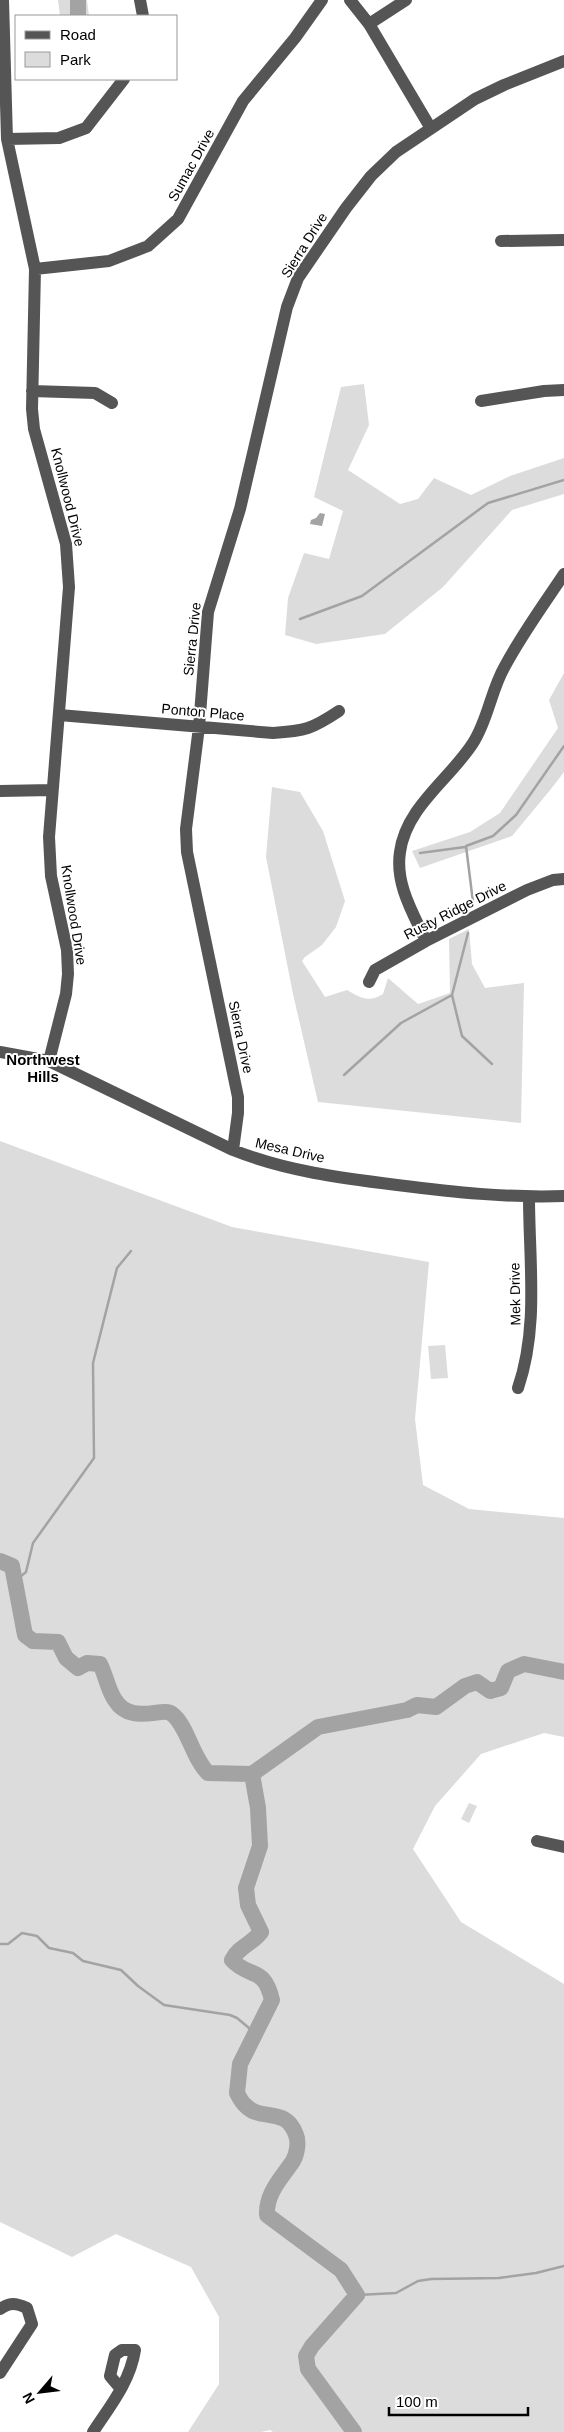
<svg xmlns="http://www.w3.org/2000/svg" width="564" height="2432" viewBox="0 0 564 2432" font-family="Arial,sans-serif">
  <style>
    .green { fill: #dcdcdc }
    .water { fill: #a3a3a3 }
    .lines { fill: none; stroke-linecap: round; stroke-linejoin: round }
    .stream { stroke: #a3a3a3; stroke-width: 2.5 }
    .river { stroke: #a3a3a3; stroke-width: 16 }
    .minor { stroke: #555; stroke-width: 12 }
    .labels { text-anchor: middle; stroke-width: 4; stroke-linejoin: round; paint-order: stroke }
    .street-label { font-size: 14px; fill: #000; stroke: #fff }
    .neighbourhood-label { font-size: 15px; font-weight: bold; fill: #000; stroke: #fff }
  </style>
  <rect width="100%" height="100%" fill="#fff"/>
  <path class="green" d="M 58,0 L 87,0 L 89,16 L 60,16 Z
    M 364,384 L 369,425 L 348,470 L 400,504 L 418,499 L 434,478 L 471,495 L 510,476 L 564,458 L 564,494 L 512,510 L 443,587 L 385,634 L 316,644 L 285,635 L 288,598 L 304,553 L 329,559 L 343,511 L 314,497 L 341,387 Z
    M 564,673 L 564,772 L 551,789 L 512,836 L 420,868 L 412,851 L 470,832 L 500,813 L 558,728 L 549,700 Z
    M 272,787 L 300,792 L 323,831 L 345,901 L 336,927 L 322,945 L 305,957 L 302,961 L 325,997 L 347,990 C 361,998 368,1003 383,994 L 388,978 L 418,1004 L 450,993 L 449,939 L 469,929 L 472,964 L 485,988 L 524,983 L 521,1123 L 318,1102 L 293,994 L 266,857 Z
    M 0,1141 L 232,1227 L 429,1262 L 415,1419 L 423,1485 L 469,1509 L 564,1518 L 564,1737 L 544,1733 L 481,1754 L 435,1806 L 413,1849 L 461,1922 L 564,1984 L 564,2432 L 273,2432 L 270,2430 L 261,2432 L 188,2432 L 219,2384 L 219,2317 L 191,2267 L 116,2234 L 72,2257 L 0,2222 Z
    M 445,1345 L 448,1378 L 431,1379 L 428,1346 Z
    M 469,1803 L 477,1806 L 469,1823 L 461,1819 Z"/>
  <path class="water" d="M 320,513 L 325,514 L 322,526 L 310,524 L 311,520 L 316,518 Z"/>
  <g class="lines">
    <path class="stream" d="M 300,619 L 362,596 L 488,503 L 564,480
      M 420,853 L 465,847
      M 473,902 L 466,846 L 493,836 L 516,815 L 564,746
      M 452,995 L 462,1036 L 492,1064
      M 344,1075 L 401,1023 L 452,995 L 468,933
      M 14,1582 L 26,1572 L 33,1543 L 94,1458 L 93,1363 L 117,1268 L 131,1251
      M 0,1944 L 8,1944 L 22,1933 L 37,1936 L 49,1948 L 73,1953 L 83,1961 L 121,1970 L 138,1986 L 164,2005 L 230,2015 L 237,2018 L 255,2033
      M 357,2295 L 396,2293 L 418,2281 L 431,2279 L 499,2278 L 536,2273 L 564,2266"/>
    <path class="river" d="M 78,0 L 78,16
      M 0,1561 L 12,1566 L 25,1635 L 33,1641 L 58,1642 L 66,1658 L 78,1668 L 87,1663 L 100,1664 C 106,1676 108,1690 115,1700 C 131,1726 163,1706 172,1714 C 187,1725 192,1757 208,1773 L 252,1774 L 258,1808 L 260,1846 L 246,1888 L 248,1905 L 261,1932 C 251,1945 239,1946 232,1960 C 249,1979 264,1965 272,2000 L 240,2064 L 237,2093 C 239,2097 242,2103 246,2106 C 262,2122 286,2106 296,2135 C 299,2142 297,2154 293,2161 C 281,2179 266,2193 267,2215 L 341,2270 L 357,2295 L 312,2346 L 306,2356 L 308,2369 L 354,2432
      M 252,1774 L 318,1727 L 407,1710 L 417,1705 L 436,1707 L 465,1686 L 477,1682 L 490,1691 L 501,1688 L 508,1671 L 524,1664 L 564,1672"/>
    <path class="minor" d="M 3,0 L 7,139 L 35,269 L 32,409 L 34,429 L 66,544 L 69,587 L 49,837 L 51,876 L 67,950 L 68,974 L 66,994 L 49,1061
      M 140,0 L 143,16
      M 350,0 L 369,24 L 430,127
      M 369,24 L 406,0
      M 7,139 L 59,138 L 86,128 L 124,79
      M 501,241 L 564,240
      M 35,269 L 109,261 L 148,246 L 178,219 L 243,101 L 295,38 L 322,0
      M 32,391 L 95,393 L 112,403
      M 481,401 L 544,391 L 564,390
      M 59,715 L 273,733 C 305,731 312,729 339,711
      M 0,791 L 52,790
      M 426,941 C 413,913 395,884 400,852 C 406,807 450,779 473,743 C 488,720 491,690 505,666 C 522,634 544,604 564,574
      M 369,982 L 375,970 L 426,941 L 527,890 L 553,880 L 564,879
      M 0,1052 L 49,1061 L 233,1150 C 285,1171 341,1178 397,1185 C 453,1192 507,1198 564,1196
      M 233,1150 L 238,1113 L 238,1097 L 187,852 L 186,829 L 199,727 L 208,612 L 240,509 L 287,307 L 298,278 L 346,208 L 371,176 L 396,152 L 475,99 L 504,85 L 564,61
      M 518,1388 C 539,1327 529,1261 529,1197
      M 537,1841 L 564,1847
      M 0,2309 C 10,2302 16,2303 27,2308 L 32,2324 L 0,2373
      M 93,2432 C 110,2406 130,2382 135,2350 L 122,2350 L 115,2355 L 110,2376 L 121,2389"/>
  </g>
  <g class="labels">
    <g class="street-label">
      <text transform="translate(191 165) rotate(-61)" y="5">Sumac Drive</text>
      <text transform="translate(304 245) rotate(-58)" y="5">Sierra Drive</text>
      <text transform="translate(68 497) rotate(76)" y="5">Knollwood Drive</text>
      <text transform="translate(192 639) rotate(-84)" y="5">Sierra Drive</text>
      <text transform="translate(203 712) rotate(5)" y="5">Ponton Place</text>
      <text transform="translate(455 910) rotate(-27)" y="5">Rusty Ridge Drive</text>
      <text transform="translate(74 915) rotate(81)" y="5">Knollwood Drive</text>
      <text transform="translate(241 1037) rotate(78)" y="5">Sierra Drive</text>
      <text transform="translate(290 1150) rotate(13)" y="5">Mesa Drive</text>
      <text transform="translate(515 1294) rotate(-91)" y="5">Mek Drive</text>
    </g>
    <g class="neighbourhood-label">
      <text x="43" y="1065">Northwest<tspan x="43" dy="17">Hills</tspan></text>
    </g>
  </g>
  <rect x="15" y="15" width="162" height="65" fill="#ffffff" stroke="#999999"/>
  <rect x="25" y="31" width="25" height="8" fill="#555555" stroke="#999999"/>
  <text x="60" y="40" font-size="15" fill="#000000">Road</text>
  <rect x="25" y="52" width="25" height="15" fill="#dcdcdc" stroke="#999999"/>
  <text x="60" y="65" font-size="15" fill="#000000">Park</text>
  <g transform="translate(40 2392) rotate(242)" stroke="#ffffff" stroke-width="4" paint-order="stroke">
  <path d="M0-4L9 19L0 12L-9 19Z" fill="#000000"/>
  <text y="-8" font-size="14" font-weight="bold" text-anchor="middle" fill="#000000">N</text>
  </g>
  <path d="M389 2407v8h139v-8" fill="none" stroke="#000000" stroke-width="2.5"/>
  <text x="396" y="2407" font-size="15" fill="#000000" stroke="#ffffff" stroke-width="4" paint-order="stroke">100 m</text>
</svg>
